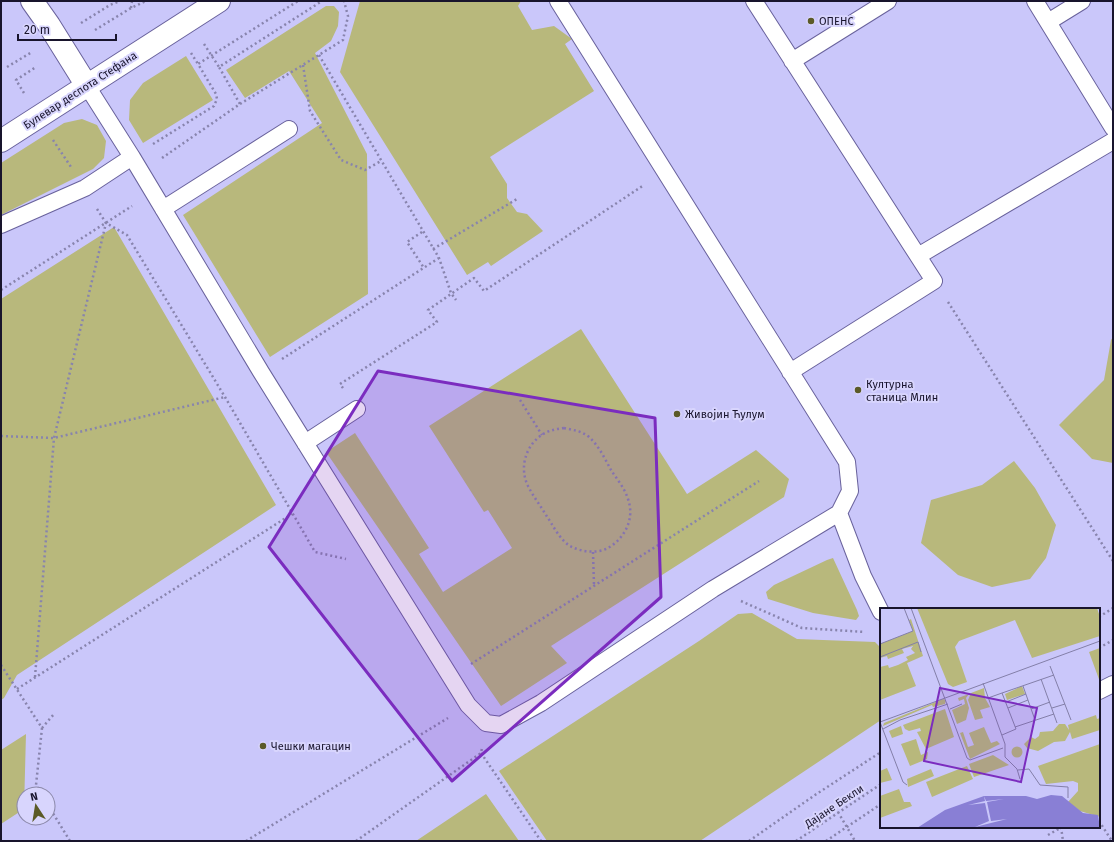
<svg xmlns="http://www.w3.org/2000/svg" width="1114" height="842" viewBox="0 0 1114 842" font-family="'Fira Sans',sans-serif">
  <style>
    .green { fill: #b8b87c }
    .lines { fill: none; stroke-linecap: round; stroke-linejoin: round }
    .lane-casing { stroke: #69629c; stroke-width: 18 }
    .street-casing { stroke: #69629c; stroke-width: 24 }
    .path { stroke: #8884ad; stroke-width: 2.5; stroke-dasharray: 2 3; stroke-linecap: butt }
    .lane { stroke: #fff; stroke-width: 16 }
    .street { stroke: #fff; stroke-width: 22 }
    .marked { fill: #7b2cbf; fill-opacity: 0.2; stroke: #7b2cbf; stroke-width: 3; stroke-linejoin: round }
    .poi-dot { fill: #5b5a27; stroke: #d8d5fd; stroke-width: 1.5 }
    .labels { text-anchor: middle; stroke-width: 4; stroke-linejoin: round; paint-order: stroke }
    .poi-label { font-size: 11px; fill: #18142c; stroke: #d8d5fd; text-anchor: start }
    .street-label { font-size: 11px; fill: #18142c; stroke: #d8d5fd }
    .inset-road { fill: none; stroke: #837fa8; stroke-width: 1 }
    .view { fill: #7b2cbf; fill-opacity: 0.15; stroke: #7b2cbf; stroke-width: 2 }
    .inset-edge { fill: none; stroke: #18142c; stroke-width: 2 }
  </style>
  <rect width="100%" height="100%" fill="#cac7fa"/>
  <path class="green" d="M 360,1 L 521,1 L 518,6 L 532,30 L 554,26 L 572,39 L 565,44 L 594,91 L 490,157 L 507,184 L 507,198 L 517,212 L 527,214 L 543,231 L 491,266 L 488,262 L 467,275 L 340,72 Z
    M 326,6 L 334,6 L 339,12 L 338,26 L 331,41 L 315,53 L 367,154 L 368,294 L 270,357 L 183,215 L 322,123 L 289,71 L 245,98 L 226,70 Z
    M 186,56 L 213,100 L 143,143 L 129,120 L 130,100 L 143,83 Z
    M 82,119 L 97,125 L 106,141 L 104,158 L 93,169 L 1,215 L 1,163 L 64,123 Z
    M 114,227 L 276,505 L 17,675 L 4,698 L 1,700 L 1,299 Z
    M 581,329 L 687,494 L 756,450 L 789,479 L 784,497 L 551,646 L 567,663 L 501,706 L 326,452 L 355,433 L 429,548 L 419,554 L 443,592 L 512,548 L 488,510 L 484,512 L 429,426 Z
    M 1113,337 L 1113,463 L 1092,459 L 1059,425 L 1104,380 L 1111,340 Z
    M 1014,461 L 1035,488 L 1056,525 L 1046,558 L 1030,579 L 992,587 L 958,575 L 921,543 L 931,500 L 982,485 Z
    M 833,558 L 857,610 L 859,616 L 856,620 L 813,613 L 768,599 L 766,592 L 774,585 L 827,560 Z
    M 752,613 L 797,639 L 875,642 L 881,648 L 881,720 L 700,841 L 547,841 L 499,771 L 699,641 L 738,614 Z
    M 26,734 L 24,809 L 1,824 L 1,750 Z
    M 486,794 L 519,841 L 416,841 Z"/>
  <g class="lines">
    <defs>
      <path id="lane" d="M 754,1 L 934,281 L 790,372
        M 1035,1 L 1113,128
        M 1048,22 L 1082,1
        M 792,61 L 888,1
        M 87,86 L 132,157 L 261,372 L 468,705 L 486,723 L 501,725 L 541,703 L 713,589 L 839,513 L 850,491 L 847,462 L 558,1
        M 163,209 L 289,129
        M 1,225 L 85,188 L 132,157
        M 918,256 L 1113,141
        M 305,443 L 357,409
        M 839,513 L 863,576 L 881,612
        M 1099,691 L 1113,684"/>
      <path id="street" d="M 32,1 L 49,25 L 87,86
        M 1,141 L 219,1"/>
    </defs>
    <use href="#lane" class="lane-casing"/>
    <use href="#street" class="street-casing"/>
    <path class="path" d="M 131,8 L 132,1
      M 81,23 L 110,5 L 120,1
      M 95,30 L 131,8 L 146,1
      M 204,44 L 219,67
      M 191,53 L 198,64
      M 319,55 L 439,258 L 451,293 L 456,300
      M 303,65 L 310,111 L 341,160 L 365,170 L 381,161
      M 7,67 L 32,52
      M 24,93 L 16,80 L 36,67
      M 240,104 L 343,40 L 348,16 L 344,1
      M 53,140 L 71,167
      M 153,144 L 214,106 L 217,99 L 216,94 L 198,64 L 298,1
      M 162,158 L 240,104 L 219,67 L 322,1
      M 97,209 L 106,223 L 127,235 L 225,397 L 315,552 L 346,559
      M 422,232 L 407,242 L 424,268
      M 433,249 L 517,199
      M 1,290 L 132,206
      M 948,302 L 1113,561
      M 282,359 L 439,258
      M 343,388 L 340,384 L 437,322 L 428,310 L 474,278 L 484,291 L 644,185
      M 520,400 L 542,435
      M 564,428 C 573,430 582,431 589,437 C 599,446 605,459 611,470 C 617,479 625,489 628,499 C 635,519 625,538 608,548 C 597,554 581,552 570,546 C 559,539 553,525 546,515 C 540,505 533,496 528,486 C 520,470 524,449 539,437 C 546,431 555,429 564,428 Z
      M 1,436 L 54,438 L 225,397
      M 593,552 L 594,585
      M 741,601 L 802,628 L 865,632
      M 1099,617 L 1113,608
      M 1099,648 L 1113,640
      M 471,664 L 759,481
      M 1,665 L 42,728 L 36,785 L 41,794
      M 35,677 L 54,438 L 106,223
      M 17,689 L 292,514
      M 42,728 L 54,714
      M 481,753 L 541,841
      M 48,805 L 70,841
      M 838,812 L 855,841
      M 1099,821 L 1112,841
      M 1061,827 L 1063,841
      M 1048,835 L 1062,827
      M 246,841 L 448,718
      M 356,841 L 481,753 L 482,748
      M 749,841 L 815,795 L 881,752
      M 796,841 L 881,784
      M 826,841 L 881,804"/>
    <use href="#lane" class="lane"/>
    <use href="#street" class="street"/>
  </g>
  <path class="marked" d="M 378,371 L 655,418 L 661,597 L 452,781 L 269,547 Z"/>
  <g class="poi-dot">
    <circle cx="811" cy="21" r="4"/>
    <circle cx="858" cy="390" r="4"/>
    <circle cx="677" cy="414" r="4"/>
    <circle cx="263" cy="746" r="4"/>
  </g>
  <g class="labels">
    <g class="poi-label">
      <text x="819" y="25">ОПЕНС</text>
      <text x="866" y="388">Културна<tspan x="866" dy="13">станица Млин</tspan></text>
      <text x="685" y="418">Живојин Ћулум</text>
      <text x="271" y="750">Чешки магацин</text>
    </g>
    <g class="street-label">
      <text transform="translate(80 90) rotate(-33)" y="4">Булевар деспота Стефана</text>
      <text transform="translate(834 806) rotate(-34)" y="4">Дајане Бекли</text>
    </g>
  </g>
  <g transform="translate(880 608)">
    <rect width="220" height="220" fill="#cac7fa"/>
    <path d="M 37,0 L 217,0 L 220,9 L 220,28 L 152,50 L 135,12 L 79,33 L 75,39 L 87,74 L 73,79 L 68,76 ZM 31,11 L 43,48 L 27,55 L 36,78 L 0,92 L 0,59 L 8,57 L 9,60 L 18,57 L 28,52 L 26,49 L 35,45 L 31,41 L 33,38 L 22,41 L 24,45 L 8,51 L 7,48 L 0,50 L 0,36 L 33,23 L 29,12 ZM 220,40 L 220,74 L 209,44 ZM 142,78 L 145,86 L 127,92 L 125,86 ZM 104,80 L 105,90 L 110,99 L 100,102 L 103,110 L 95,112 L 88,92 L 91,85 ZM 89,86 L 86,90 L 89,100 L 86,112 L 77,116 L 72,102 L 85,96 L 84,91 L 79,93 L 78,90 ZM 63,91 L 66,92 L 65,96 L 53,99 L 52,97 L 3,118 L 4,115 ZM 65,101 L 74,129 L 46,141 L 37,124 L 41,123 L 40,120 L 29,123 L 25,121 L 23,117 ZM 216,107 L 217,111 L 220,110 L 220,122 L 192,131 L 190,124 L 185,133 L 174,134 L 158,143 L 147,140 L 144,136 L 151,129 L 155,131 L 159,128 L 160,124 L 173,123 L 179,116 L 185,116 L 189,122 L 188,117 ZM 21,118 L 23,126 L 12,130 L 9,123 ZM 104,119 L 111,135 L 117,133 L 120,136 L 90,151 L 80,125 L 83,124 L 88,139 L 94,137 L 89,125 ZM 36,131 L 41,147 L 48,144 L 47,151 L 30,158 L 21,136 ZM 220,136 L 220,209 L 200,203 L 188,194 L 198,183 L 198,175 L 193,173 L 166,176 L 158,158 ZM131.5 144a5.5 5.5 0 1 1 11 0a5.5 5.5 0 1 1-11 0ZM 113,147 L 129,157 L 94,169 L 89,156 ZM 87,158 L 93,171 L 52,189 L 46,174 ZM 7,160 L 12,172 L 0,175 L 0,163 ZM 51,161 L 54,168 L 28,179 L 27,171 ZM 19,181 L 24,194 L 30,194 L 32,198 L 0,210 L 0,188 Z" fill="#b8b87c"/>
    <path d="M 171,187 L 182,188 L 203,205 L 218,207 L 220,220 L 37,220 L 65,202 L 104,188 L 146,188 L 157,191 Z" fill="#897fd5"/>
    <path d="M 104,188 L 106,193 L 124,191 L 107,194 L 111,213 L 127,211 L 95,219 L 109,213 L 105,195 L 88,197 L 105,193 Z" fill="#cac7fa"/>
    <path class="inset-road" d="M 31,0 L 87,150 L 90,152 L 123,140M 0,36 L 33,23 L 24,0M 0,49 L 38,34 L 41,44M 170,58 L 191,112M 161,71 L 177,115M 103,75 L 125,136 L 125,149 L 137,161 L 140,171M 143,78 L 155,112M 108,90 L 122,85M 126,94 L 146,86M 128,100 L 148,92M 172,100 L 185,96M 70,101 L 82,96M 151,101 L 170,94M 0,114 L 220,33M 0,114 L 23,174 L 27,177M 135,119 L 174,106M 3,121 L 20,112 L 68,96M 122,127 L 136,121 L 122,85 L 174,67M 138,162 L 149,161 L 160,177 L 188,179 L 188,190"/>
    <path class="view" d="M 60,80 L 157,100 L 141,174 L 44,153 Z"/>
    <rect width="220" height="220" class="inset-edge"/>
  </g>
  <rect width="1114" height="842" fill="none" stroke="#18142c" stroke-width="4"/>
  <g transform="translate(36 806) rotate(348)"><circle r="19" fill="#d8d5fd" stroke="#8b88a9"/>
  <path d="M0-3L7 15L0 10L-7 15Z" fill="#5b5a27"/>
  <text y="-6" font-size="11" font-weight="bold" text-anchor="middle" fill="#18142c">N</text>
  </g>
  <path d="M18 34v6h98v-6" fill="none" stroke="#18142c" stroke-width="2"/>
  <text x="24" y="34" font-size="12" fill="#18142c" stroke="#d8d5fd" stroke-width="3" paint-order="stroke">20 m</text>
</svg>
